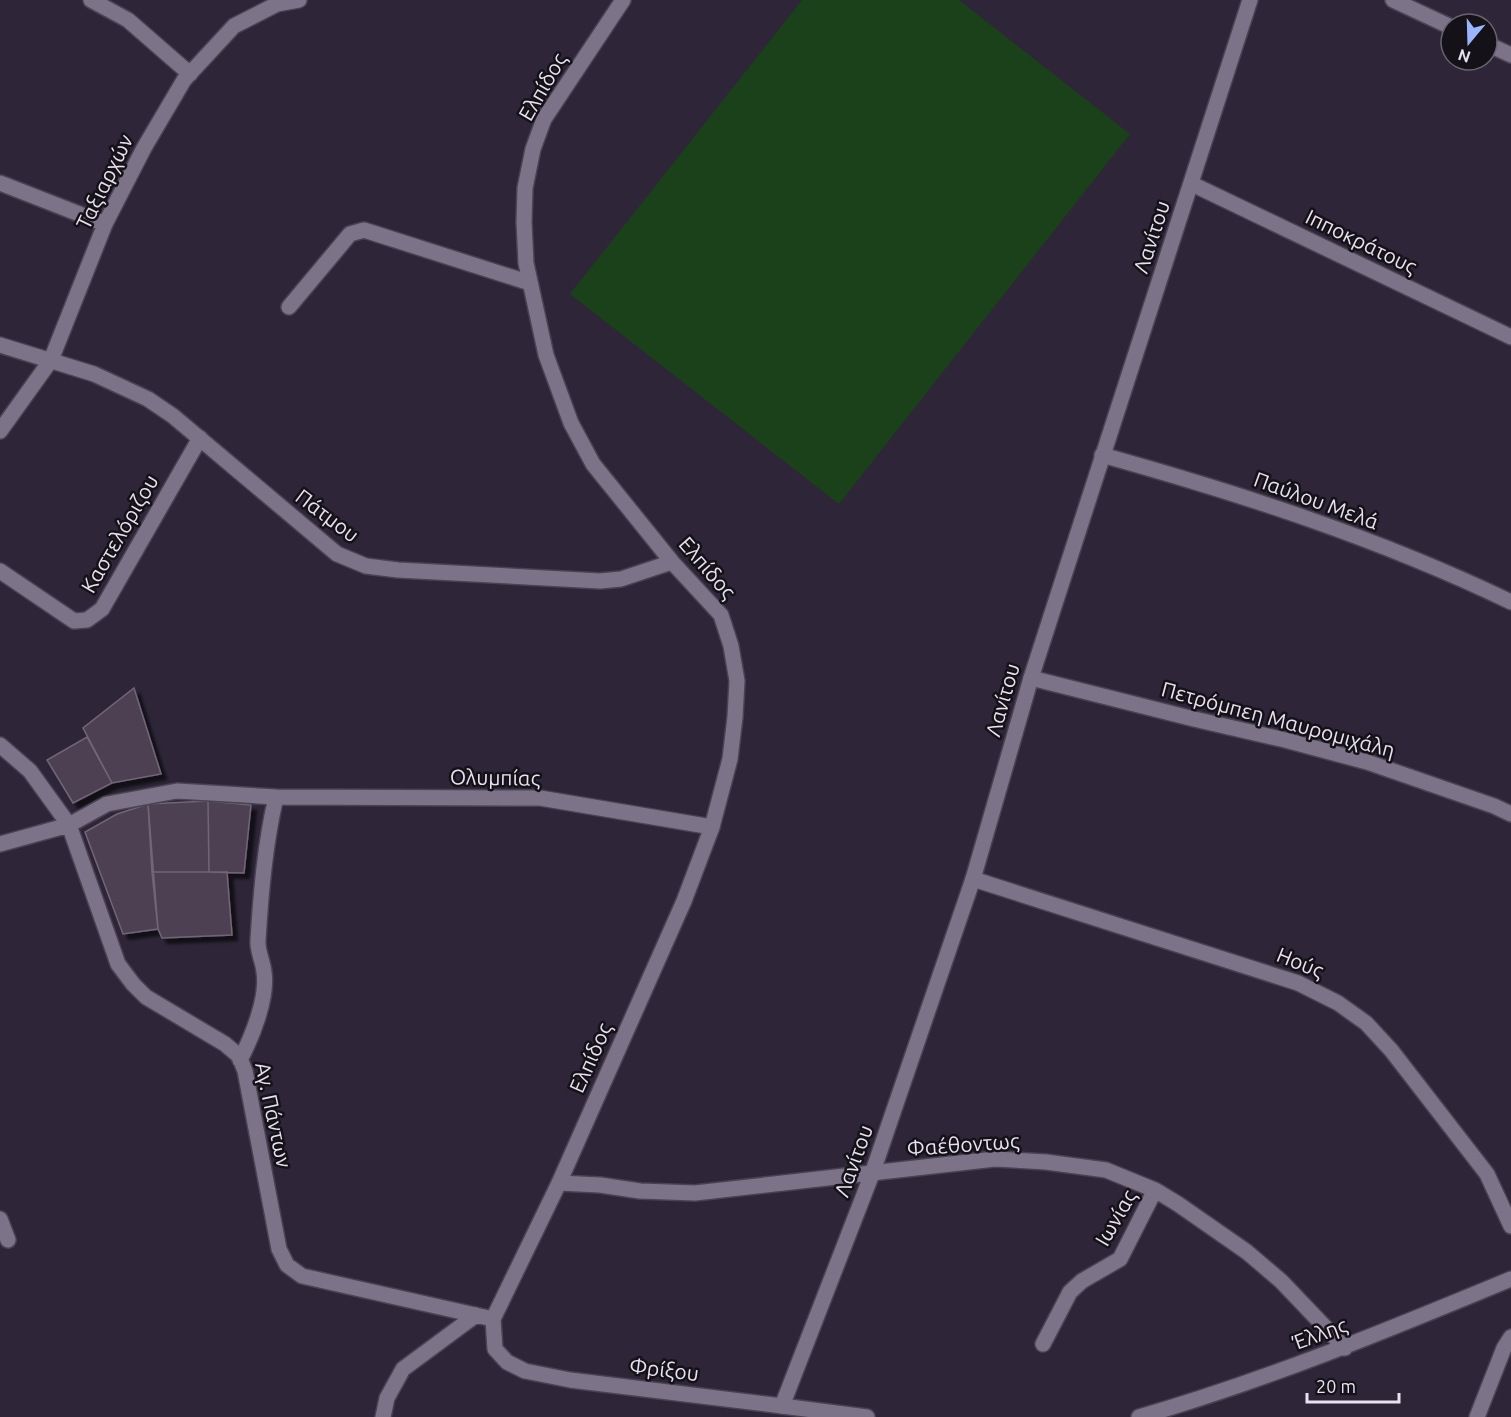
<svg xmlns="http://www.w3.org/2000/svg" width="1511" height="1417" viewBox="0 0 1511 1417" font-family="Ubuntu,sans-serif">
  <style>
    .green { fill: #1a4119 }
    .building { fill: #4d4153; stroke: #726578; stroke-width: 1.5; filter: url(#shadow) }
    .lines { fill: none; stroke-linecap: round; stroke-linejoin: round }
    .minor-casing { stroke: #484251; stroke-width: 18 }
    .tertiary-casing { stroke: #484251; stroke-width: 18 }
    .minor { stroke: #7c7389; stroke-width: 15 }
    .tertiary { stroke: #7c7389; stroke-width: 15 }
    .labels { text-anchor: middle; stroke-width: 5; stroke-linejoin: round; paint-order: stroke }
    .street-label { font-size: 21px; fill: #e7e2ee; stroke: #151119 }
  </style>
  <defs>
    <filter id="shadow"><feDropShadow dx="5.5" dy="5.5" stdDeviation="1.5" flood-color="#0009"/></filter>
  </defs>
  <rect width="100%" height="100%" fill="#2e2638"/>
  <path class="green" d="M 802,0 L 959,0 L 1130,134 L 839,504 L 570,294 Z"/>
  <path class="building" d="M 134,688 L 161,774 L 112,783 L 83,728 Z
    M 87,737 L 112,783 L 73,803 L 47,760 Z
    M 208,801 L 209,872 L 152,872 L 148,804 Z
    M 208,801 L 251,805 L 244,873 L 209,872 Z
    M 148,804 L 158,929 L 123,934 L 85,832 L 117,814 Z
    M 152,872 L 227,872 L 232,935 L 162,938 L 158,929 Z"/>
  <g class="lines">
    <defs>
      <path id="minor" d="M 91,0 L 128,20 L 190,74
        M 0,183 L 105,224
        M 1192,184 L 1511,337
        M 289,307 L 350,234 L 364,230 L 530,283
        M 0,431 L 51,360 L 105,224 L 144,148 L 184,80 L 234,26 L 277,4 L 299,0
        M 1102,455 C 1242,494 1380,539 1511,602
        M 0,571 L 74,621 L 87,620 L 102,609 L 200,438
        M 1031,678 L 1194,719 L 1285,740 L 1367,762 L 1494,806 L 1511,814
        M 0,745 L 30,771 L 69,825 L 118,964 L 133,984 L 146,997 L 225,1044 L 239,1056 L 245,1071 L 279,1249 L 287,1265 L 302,1276 L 493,1319
        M 0,844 L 69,825 L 107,804 L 177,791 L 276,797 L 540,798 L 712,827
        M 973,879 L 1298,983 L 1338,1003 L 1366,1023 L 1391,1050 L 1487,1174 L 1511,1226
        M 240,1060 C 252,1037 268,998 264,972 C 263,961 257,951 258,940 C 261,892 265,844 276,797
        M 559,1183 L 600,1185 L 640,1191 L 695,1193 L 995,1159 L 1046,1162 L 1106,1170 L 1155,1190 L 1178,1204 L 1247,1252 L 1281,1281 L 1345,1348
        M 0,1219 L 8,1240
        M 1043,1344 L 1070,1292 L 1082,1281 L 1120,1259 L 1155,1190
        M 782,1406 L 867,1417
        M 383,1417 L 387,1398 L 403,1369 L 476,1315
        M 1139,1417 C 1267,1380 1388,1330 1511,1279"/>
      <path id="tertiary" d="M 623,0 L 544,119 L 533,149 L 525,188 L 524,222 L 526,263 L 546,355 L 571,423 L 593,464 L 672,562 L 721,615 L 731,646 L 737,681 L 735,717 L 730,759 L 712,827 L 684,901 L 559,1183 L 493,1319 L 495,1349 L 507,1362 L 525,1371 L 570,1380 L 782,1406 L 872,1174 L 973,879 L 1031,678 L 1250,0
        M 1393,0 L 1451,27
        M 1487,44 L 1511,55
        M 0,345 L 94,374 L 148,399 L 173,416 L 337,554 L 366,566 L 398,570 L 600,581 L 621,579 L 672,562
        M 1477,1417 L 1504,1348 L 1511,1337"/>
    </defs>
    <use href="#minor" class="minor-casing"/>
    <use href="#tertiary" class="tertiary-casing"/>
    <use href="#minor" class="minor"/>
    <use href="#tertiary" class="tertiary"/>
  </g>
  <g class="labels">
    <g class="street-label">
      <text transform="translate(543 87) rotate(-60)" y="7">Ελπίδος</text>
      <text transform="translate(105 182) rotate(-64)" y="7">Ταξιαρχών</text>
      <text transform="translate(1152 237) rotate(-72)" y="7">Λανίτου</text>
      <text transform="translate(1361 242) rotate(26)" y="7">Ιπποκράτους</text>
      <text transform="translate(1316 501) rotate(20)" y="7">Παύλου Μελά</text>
      <text transform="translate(327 516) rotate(37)" y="7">Πάτμου</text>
      <text transform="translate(120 534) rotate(-60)" y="7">Καστελόριζου</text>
      <text transform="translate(707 568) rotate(49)" y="7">Ελπίδος</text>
      <text transform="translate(1003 700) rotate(-74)" y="7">Λανίτου</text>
      <text transform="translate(1278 720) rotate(15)" y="7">Πετρόμπεη Μαυρομιχάλη</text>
      <text transform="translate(495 778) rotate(1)" y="7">Ολυμπίας</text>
      <text transform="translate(1300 963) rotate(22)" y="7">Ηούς</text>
      <text transform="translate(591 1058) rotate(-66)" y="7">Ελπίδος</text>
      <text transform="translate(273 1115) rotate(78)" y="7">Αγ. Πάντων</text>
      <text transform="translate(963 1145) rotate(-4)" y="7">Φαέθοντως</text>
      <text transform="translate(854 1161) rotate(-70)" y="7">Λανίτου</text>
      <text transform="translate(1116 1218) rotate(-60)" y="7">Ιωνίας</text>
      <text transform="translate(1320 1334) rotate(-20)" y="7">Έλλης</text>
      <text transform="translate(664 1370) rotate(7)" y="7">Φρίξου</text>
    </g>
  </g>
  <g transform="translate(1469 42) rotate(199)"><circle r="28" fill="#151119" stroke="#69656e" stroke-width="1.5"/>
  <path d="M0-4.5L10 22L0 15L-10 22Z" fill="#9bb5fd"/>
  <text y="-9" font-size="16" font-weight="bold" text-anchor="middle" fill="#e7e2ee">N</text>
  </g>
  <path d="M1307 1393v9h92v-9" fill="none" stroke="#e7e2ee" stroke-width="3"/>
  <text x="1316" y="1393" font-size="18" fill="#e7e2ee" stroke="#151119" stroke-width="4.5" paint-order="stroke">20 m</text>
</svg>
